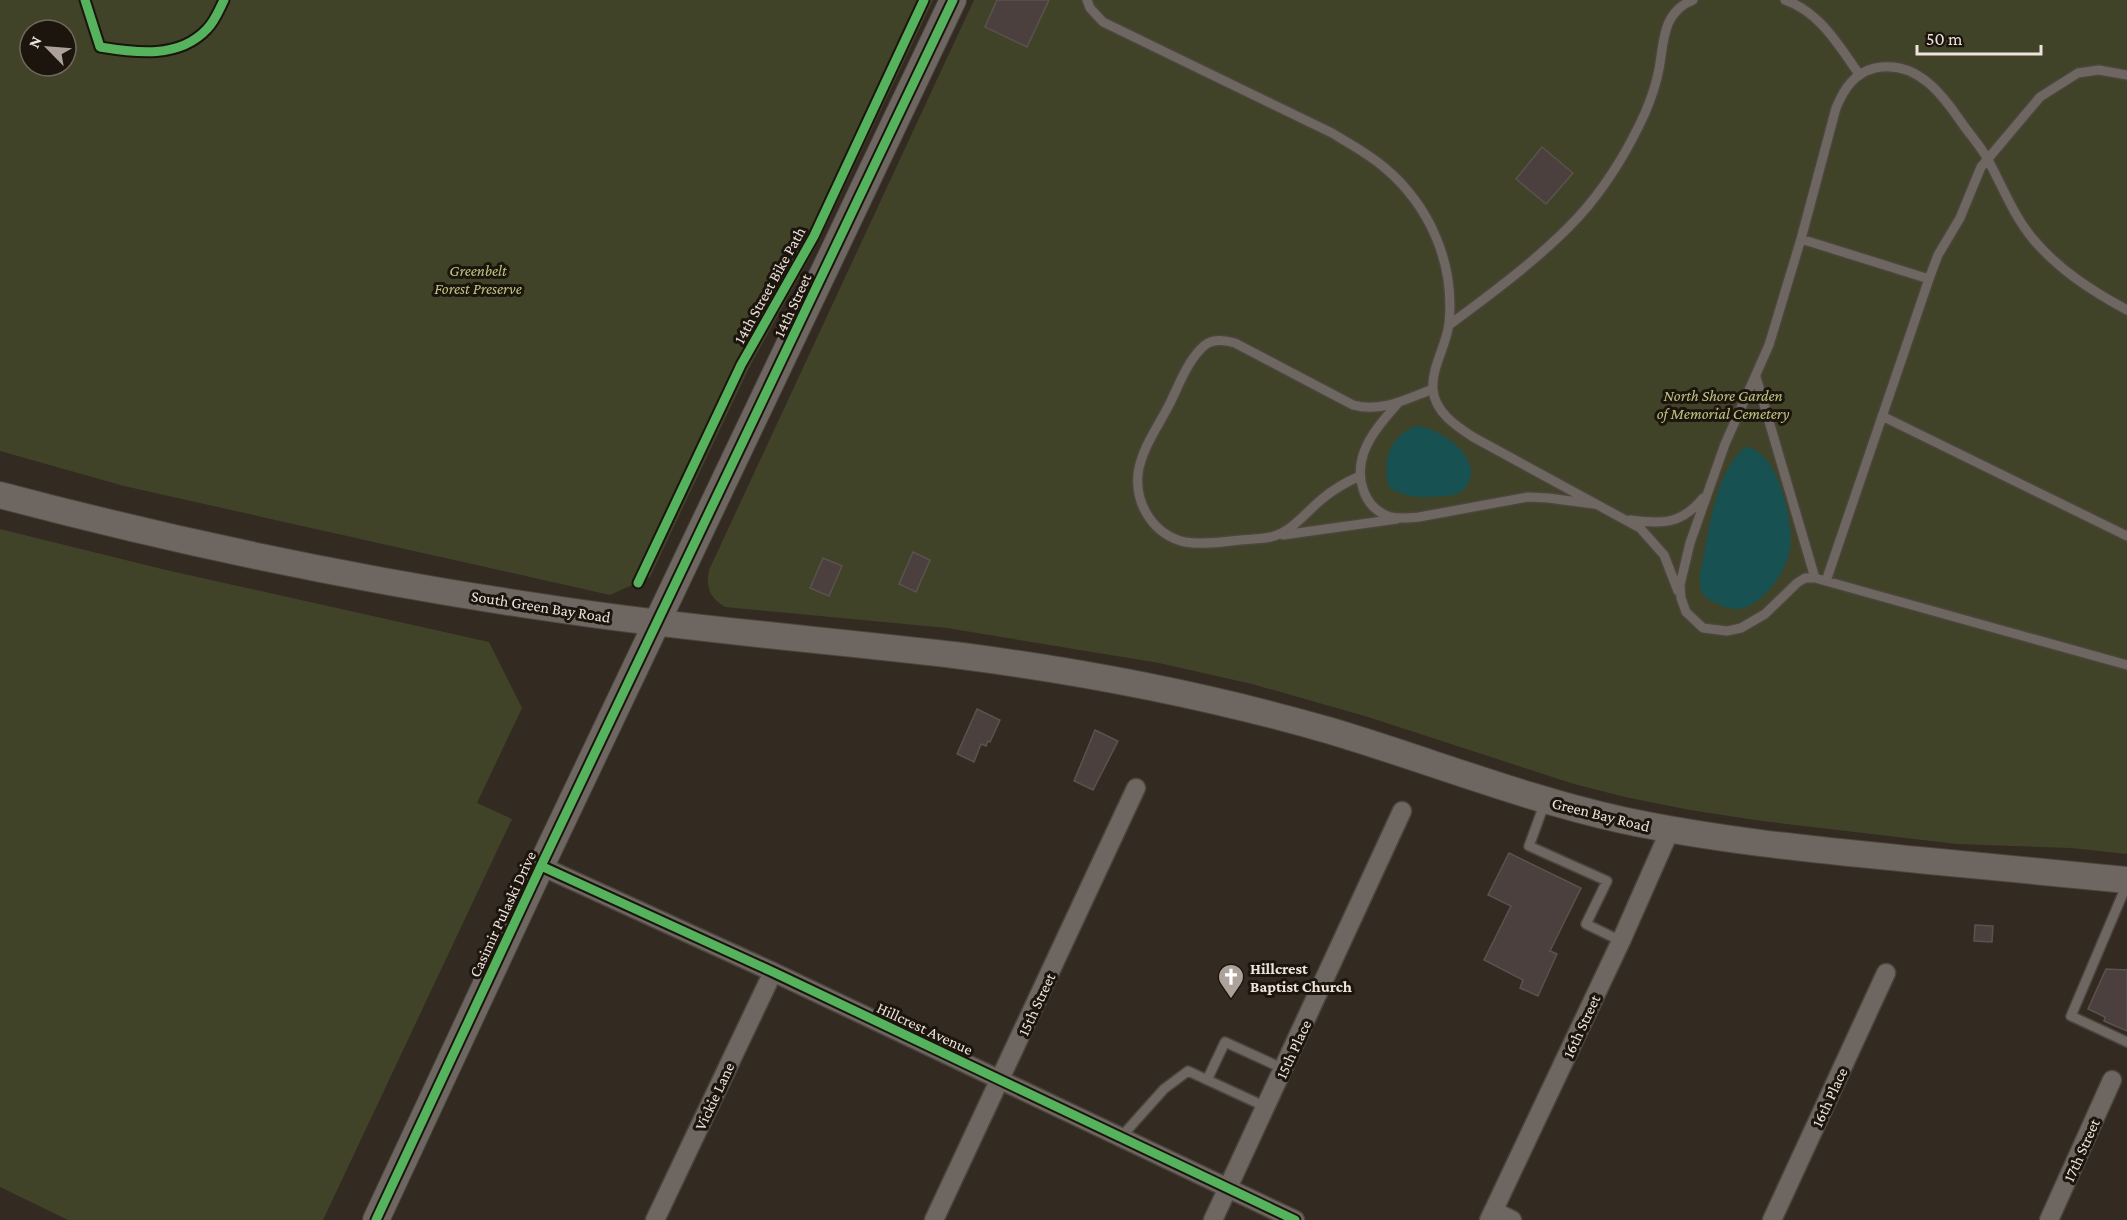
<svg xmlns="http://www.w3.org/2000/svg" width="2127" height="1220" viewBox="0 0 2127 1220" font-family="'Crimson Pro',serif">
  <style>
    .green { fill: #414329; fill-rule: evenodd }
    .water { fill: #185151 }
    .building { fill: #4b403e; stroke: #5b524f; stroke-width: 1.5 }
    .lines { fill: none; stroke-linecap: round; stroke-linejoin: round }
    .lane-casing { stroke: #4c453e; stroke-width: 12 }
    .street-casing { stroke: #4c453e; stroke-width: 21 }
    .secondary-casing { stroke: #4c453e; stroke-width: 28 }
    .lane { stroke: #6e6660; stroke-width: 9 }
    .street { stroke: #6e6660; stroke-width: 18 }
    .secondary { stroke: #6e6660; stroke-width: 26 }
    .cycleway-casing { stroke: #1c150e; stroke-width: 13 }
    .cycleway { stroke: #56b35d; stroke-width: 9 }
    .labels { text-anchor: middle; stroke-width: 6; stroke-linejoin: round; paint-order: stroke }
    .park-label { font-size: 16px; font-style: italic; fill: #bdc680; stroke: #1c150e }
    .street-label { font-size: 16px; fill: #eee3da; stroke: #1c150e }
    .poi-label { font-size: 16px; font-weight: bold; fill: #eee3da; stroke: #1c150e; text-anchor: start }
  </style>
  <rect width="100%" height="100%" fill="#332a22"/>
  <path class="green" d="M 0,0 L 933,0 L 820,239 L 750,366 L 650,577 L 610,595 L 124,486 L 0,451 ZM 30,30 L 66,30 L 66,66 L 30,66 Z
    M 974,0 L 2127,0 L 2127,854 L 2071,848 L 1957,844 L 1762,821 L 1690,810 L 1625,797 L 1574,784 L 1368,717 L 1252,684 L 1159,663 L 947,628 L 725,607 C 709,597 706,588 709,570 Z
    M 0,529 L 166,570 L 489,642 L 522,708 L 477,803 L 512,819 L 323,1220 L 68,1220 L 0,1187 Z"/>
  <path class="water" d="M 1419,426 C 1440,430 1480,454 1469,482 C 1467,487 1462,492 1456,494 C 1448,497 1438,496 1429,497 C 1413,497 1402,496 1389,487 C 1381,463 1391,431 1419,426 Z
    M 1745,447 C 1778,449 1794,522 1790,549 C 1787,571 1762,607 1738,609 C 1727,610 1713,602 1704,596 L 1700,587 L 1700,574 C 1709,534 1713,475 1745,447 Z"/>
  <path class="building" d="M 997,0 L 1049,0 L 1027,47 L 985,27 Z
    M 1542,147 L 1573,173 L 1546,204 L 1516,179 Z
    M 913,552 L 930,560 L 916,592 L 899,584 Z
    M 823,558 L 842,566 L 829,596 L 810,588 Z
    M 977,709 L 1000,720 L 990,742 L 988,741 L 986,746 L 981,744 L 974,762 L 957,754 Z
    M 1095,730 L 1118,741 L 1093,790 L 1074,781 Z
    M 1509,853 L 1581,888 L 1550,951 L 1557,954 L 1538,996 L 1520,988 L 1523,980 L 1484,960 L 1511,906 L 1488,895 Z
    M 1975,925 L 1993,926 L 1992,942 L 1974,941 Z
    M 2106,969 L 2127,970 L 2127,1031 L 2104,1021 L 2105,1017 L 2088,1009 Z"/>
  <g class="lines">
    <defs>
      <path id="lane" d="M 1087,0 L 1090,8 L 1103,22 L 1332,133 C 1350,144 1369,154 1385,168 C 1430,206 1455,264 1449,323 C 1447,345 1431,367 1433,390 C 1435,412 1456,426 1473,437 L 1640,528 L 1664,555 L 1678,591
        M 1785,0 C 1820,12 1839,46 1859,74
        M 1801,239 L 1929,279
        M 2127,310 C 2092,291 2059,270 2033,239 C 2013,215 2003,187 1988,160 C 1982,148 1972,137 1964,126 C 1943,96 1918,59 1875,68 C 1854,73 1844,89 1836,108 L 1801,239 L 1769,345 L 1725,444 L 1690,543 L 1680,585 L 1681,598 L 1686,612 L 1703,628 L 1727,631 L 1741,628 L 1765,614 L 1797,583 L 1805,578 L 1815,578 L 2127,665
        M 1449,325 C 1494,292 1552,249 1588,206 C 1611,178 1630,146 1645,113 C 1651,99 1656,85 1659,69 C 1664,42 1662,12 1693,0
        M 1756,377 L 1815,578
        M 1399,402 C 1386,417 1371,433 1364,452 C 1355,477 1363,509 1391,517 C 1401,519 1409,518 1419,517 L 1528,497 L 1548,498 L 1594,504
        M 1882,416 L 2127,536
        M 1360,476 C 1346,482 1334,489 1322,499 C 1305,513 1293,531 1271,537 C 1261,539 1250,539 1240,540 C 1223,542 1202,545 1185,542 C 1154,535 1135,505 1138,474 C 1141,450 1157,428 1168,407 C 1178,388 1187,360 1205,345 C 1214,338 1225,340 1235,343 L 1353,405 C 1381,413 1406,399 1433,389
        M 1630,520 C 1662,524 1681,525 1703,498
        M 1283,535 L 1397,519
        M 1826,581 L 1929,279 L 1938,255 L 1960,218 L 1981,167 L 2040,97 L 2078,73 L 2099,70 L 2127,75
        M 1545,802 L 1529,846 L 1607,881 L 1586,924 L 1621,941
        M 2127,884 L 2071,1016 L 2127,1042
        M 1207,1080 L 1225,1042 L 1284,1069
        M 1121,1137 L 1164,1089 L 1188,1071 L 1266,1107"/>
      <path id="street" d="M 541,866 L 773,972 L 1295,1220
        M 1493,1211 L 1512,1220
        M 655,1220 L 773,972
        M 934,1220 L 1136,788
        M 1213,1220 L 1402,811
        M 1489,1220 L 1621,941 L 1670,830
        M 1772,1220 L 1886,973
        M 2049,1220 L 2112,1080"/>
      <path id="secondary" d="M 0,495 C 185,544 373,583 562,610 C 695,630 829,640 962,656 C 1086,672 1210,696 1331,731 C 1428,760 1523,798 1622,820 C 1720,841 1819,850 1919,860 C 1988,866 2057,873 2127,880
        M 376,1220 L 541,866 L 953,0"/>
    </defs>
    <use href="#lane" class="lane-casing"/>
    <use href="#street" class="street-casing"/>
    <use href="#secondary" class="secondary-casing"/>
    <use href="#lane" class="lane"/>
    <use href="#street" class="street"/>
    <use href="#secondary" class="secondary"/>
    <defs>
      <path id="cycleway" d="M 85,0 L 100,47 C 136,53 179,59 207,29 C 215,21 219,10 224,0
        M 638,583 L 741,365 L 814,236 L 924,0
        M 541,866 L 773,972 L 1295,1220
        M 376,1220 L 541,866 L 953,0"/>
    </defs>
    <use href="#cycleway" class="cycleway-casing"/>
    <use href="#cycleway" class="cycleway"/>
  </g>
  <defs>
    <symbol id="church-pin" viewBox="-11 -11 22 30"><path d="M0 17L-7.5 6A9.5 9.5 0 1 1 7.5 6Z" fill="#ada29a" stroke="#1c150e"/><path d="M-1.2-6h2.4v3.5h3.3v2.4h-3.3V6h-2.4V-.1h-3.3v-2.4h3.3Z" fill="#fff"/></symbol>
  </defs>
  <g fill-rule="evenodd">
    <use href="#church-pin" x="1216" y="962" width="30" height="40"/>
  </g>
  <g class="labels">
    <g class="park-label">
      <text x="478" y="276">Greenbelt<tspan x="478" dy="18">Forest Preserve</tspan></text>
      <text x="1723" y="401">North Shore Garden<tspan x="1723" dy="18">of Memorial Cemetery</tspan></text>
    </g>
    <g class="street-label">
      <text transform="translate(769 285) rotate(-61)" y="6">14th Street Bike Path</text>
      <text transform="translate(792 305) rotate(-65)" y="6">14th Street</text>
      <text transform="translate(541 606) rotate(9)" y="6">South Green Bay Road</text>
      <text transform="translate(1601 814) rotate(14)" y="6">Green Bay Road</text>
      <text transform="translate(502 914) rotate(-65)" y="6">Casimir Pulaski Drive</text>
      <text transform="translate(1036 1004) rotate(-65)" y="6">15th Street</text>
      <text transform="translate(1581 1026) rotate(-65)" y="6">16th Street</text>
      <text transform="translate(925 1028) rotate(25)" y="6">Hillcrest Avenue</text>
      <text transform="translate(1293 1049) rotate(-65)" y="6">15th Place</text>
      <text transform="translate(714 1096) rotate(-65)" y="6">Vickie Lane</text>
      <text transform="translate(1829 1097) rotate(-65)" y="6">16th Place</text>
      <text transform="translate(2081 1150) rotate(-66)" y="6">17th Street</text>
    </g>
    <g class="poi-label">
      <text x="1250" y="974">Hillcrest<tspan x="1250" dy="18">Baptist Church</tspan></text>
    </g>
  </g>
  <g transform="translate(48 48) rotate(295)"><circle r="28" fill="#1c150e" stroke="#706760" stroke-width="1.5"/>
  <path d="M0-4.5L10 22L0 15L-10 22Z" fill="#ada29a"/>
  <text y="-9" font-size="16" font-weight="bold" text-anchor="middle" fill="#eee3da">N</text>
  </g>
  <path d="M1917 45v9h124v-9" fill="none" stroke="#eee3da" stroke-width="3"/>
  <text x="1926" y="45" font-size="18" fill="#eee3da" stroke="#1c150e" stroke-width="4.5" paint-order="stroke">50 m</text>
</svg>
